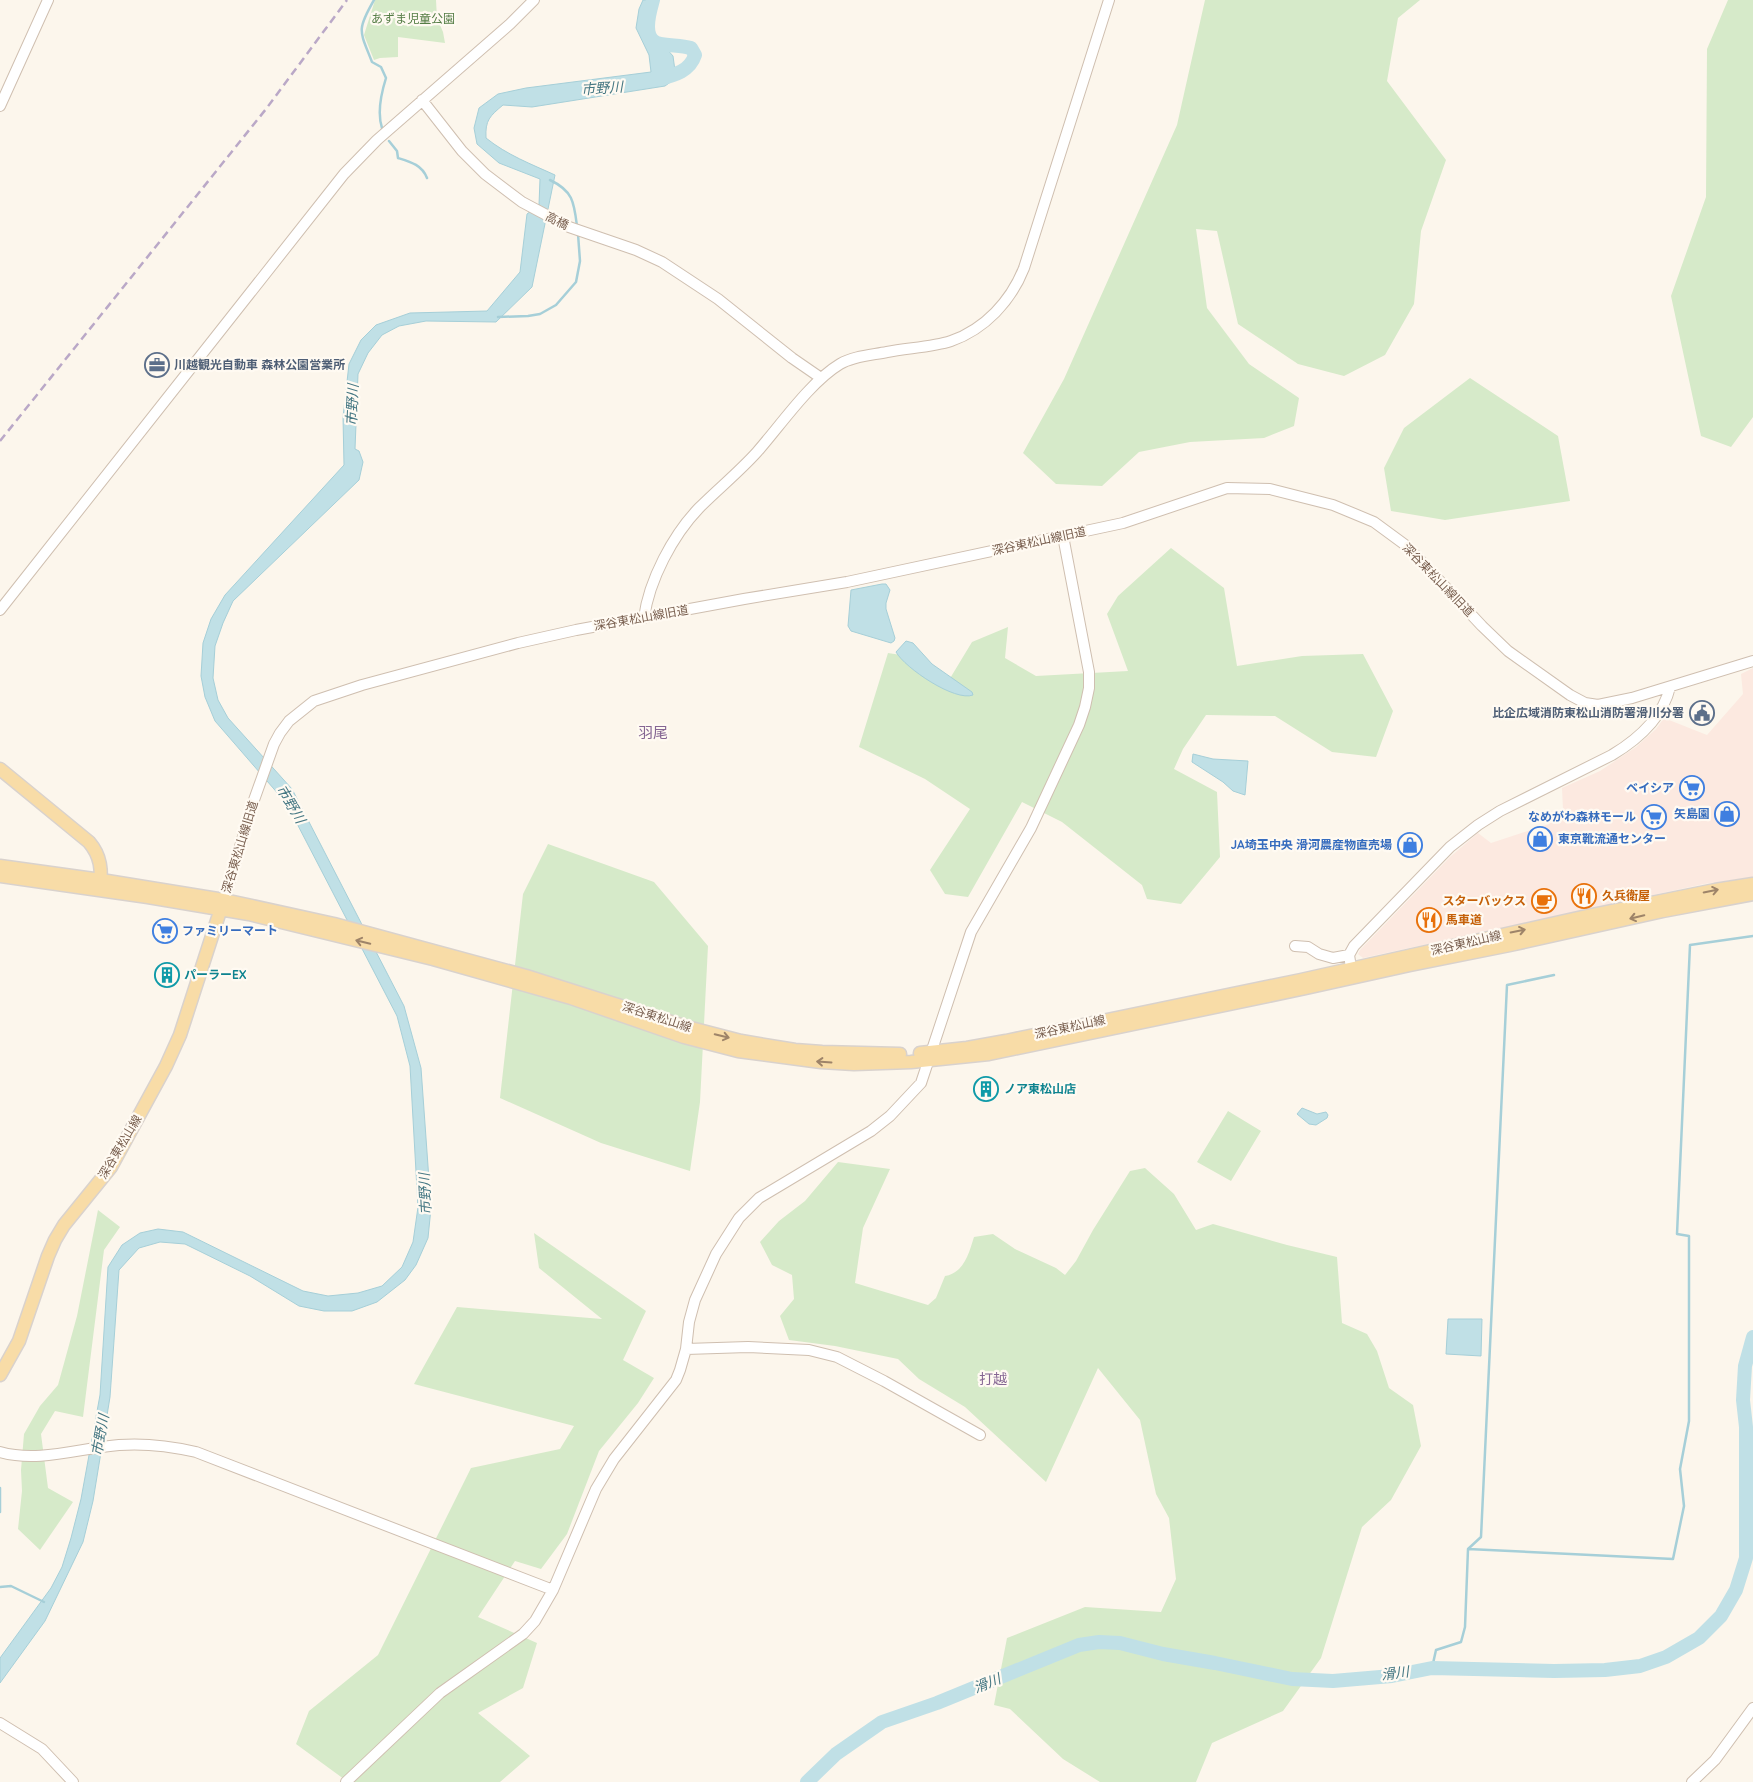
<svg xmlns="http://www.w3.org/2000/svg" width="1753" height="1782" viewBox="0 0 1753 1782" font-family="Quicksand,'Noto Sans JP',sans-serif">
  <style>
    .commercial { fill: #fce9e0 }
    .green { fill: #d6eac9 }
    .water { fill: #c0e0e6; stroke: #a6cfd8 }
    .lines { fill: none; stroke-linecap: round; stroke-linejoin: round }
    .stream { stroke: #a6cfd8; stroke-width: 2.5 }
    .river { stroke: #c0e0e6; stroke-width: 14 }
    .minor-casing { stroke: #cfbfb0; stroke-width: 12 }
    .major-casing { stroke: #d9d2cd; stroke-width: 15 }
    .minor { stroke: #fff; stroke-width: 10 }
    .major { stroke: #f8dca7; stroke-width: 12 }
    .rail { stroke: #baa8c7; stroke-width: 2.5; stroke-dasharray: 8 5; stroke-linecap: butt }
    .oneway { stroke: #9e8469 }
    .labels { text-anchor: middle; stroke-width: 4.5; stroke-linejoin: round; paint-order: stroke }
    .park-label { font-size: 12px; fill: #557d46; stroke: #fffaf2 }
    .street-label { font-size: 12px; fill: #785e4e; stroke: #fffaf2 }
    .service-label { font-size: 12px; font-weight: bold; fill: #4e5e75; stroke: #fffaf2; text-anchor: start }
    .shop-label { font-size: 12px; font-weight: bold; fill: #366cbe; stroke: #fffaf2; text-anchor: end }
    .food-label { font-size: 12px; font-weight: bold; fill: #c56008; stroke: #fffaf2; text-anchor: start }
    .culture-label { font-size: 12px; font-weight: bold; fill: #0d838f; stroke: #fffaf2; text-anchor: start }
    .water-label { font-size: 14px; font-style: italic; fill: #457783; stroke: #fffaf2 }
    .neighbourhood-label { font-size: 14px; fill: #856693; stroke: #fffaf2 }
    .quarter-label { font-size: 15px; fill: #856693; stroke: #fffaf2 }
  </style>
  <rect width="100%" height="100%" fill="#fcf6ec"/>
  <path class="commercial" d="M 1753,668 L 1753,877 L 1704,884 L 1363,958 L 1358,954 L 1360,950 L 1450,857 L 1478,833 L 1491,843 L 1549,824 L 1563,810 L 1562,788 L 1600,771 L 1636,747 L 1656,729 L 1664,718 L 1707,735 L 1743,694 L 1741,674 Z"/>
  <path class="green" d="M 375,0 L 436,0 L 437,18 L 443,32 L 445,43 L 398,37 L 398,57 L 380,58 L 374,60 L 364,35 Z
    M 1205,0 L 1420,0 L 1398,18 L 1387,81 L 1446,160 L 1421,231 L 1414,304 L 1385,355 L 1344,376 L 1298,364 L 1238,324 L 1217,231 L 1196,229 L 1207,308 L 1249,364 L 1299,398 L 1294,426 L 1264,438 L 1190,442 L 1139,452 L 1102,486 L 1056,484 L 1023,453 L 1064,379 L 1177,125 Z
    M 1728,0 L 1753,0 L 1753,417 L 1731,447 L 1701,436 L 1671,296 L 1706,197 L 1707,49 Z
    M 1470,378 L 1558,436 L 1570,501 L 1445,520 L 1391,511 L 1384,468 L 1404,428 Z
    M 1171,548 L 1224,588 L 1237,666 L 1302,656 L 1363,654 L 1393,711 L 1376,757 L 1332,752 L 1275,716 L 1206,715 L 1183,749 L 1174,769 L 1217,792 L 1220,857 L 1181,904 L 1147,899 L 1142,885 L 1062,822 L 1022,802 L 968,897 L 945,894 L 930,870 L 970,809 L 925,779 L 859,747 L 888,653 L 914,657 L 946,685 L 972,642 L 1008,627 L 1005,658 L 1036,676 L 1128,671 L 1107,614 L 1118,596 Z
    M 548,844 L 654,882 L 708,946 L 700,1102 L 690,1171 L 601,1143 L 500,1098 L 523,894 Z
    M 1228,1111 L 1261,1131 L 1231,1181 L 1197,1162 Z
    M 838,1162 L 890,1169 L 863,1228 L 855,1283 L 928,1305 L 936,1298 L 945,1276 C 964,1273 969,1253 974,1237 L 993,1234 L 1015,1249 L 1056,1268 L 1065,1275 L 1076,1261 L 1093,1230 L 1130,1171 L 1145,1168 L 1174,1194 L 1196,1230 L 1213,1224 L 1287,1245 L 1337,1257 L 1342,1323 L 1367,1334 L 1377,1351 L 1389,1388 L 1413,1405 L 1421,1446 L 1391,1500 L 1362,1527 L 1321,1658 L 1283,1711 L 1212,1743 L 1196,1782 L 1100,1782 L 1063,1759 L 1010,1709 L 994,1705 L 1007,1638 L 1085,1607 L 1161,1612 L 1176,1579 L 1169,1518 L 1156,1494 L 1140,1420 L 1098,1368 L 1046,1482 L 965,1407 L 919,1379 L 898,1359 L 835,1346 L 789,1340 L 780,1316 L 794,1299 L 792,1275 L 772,1265 L 760,1242 L 779,1221 L 805,1201 Z
    M 98,1210 L 120,1227 L 104,1250 L 83,1417 L 55,1411 L 41,1434 L 48,1488 L 73,1502 L 40,1550 L 18,1529 L 22,1491 L 21,1470 L 24,1434 L 40,1406 L 58,1385 L 77,1316 Z
    M 534,1233 L 646,1311 L 623,1360 L 654,1378 L 638,1403 L 599,1451 L 567,1534 L 541,1569 L 515,1561 L 478,1617 L 537,1643 L 523,1688 L 478,1713 L 530,1756 L 500,1782 L 348,1782 L 296,1744 L 309,1711 L 378,1655 L 471,1468 L 560,1449 L 574,1426 L 414,1384 L 457,1307 L 602,1319 L 539,1268 Z"/>
  <path class="water" d="M 643,0 L 656,0 L 649,29 L 673,56 L 676,78 L 665,86 L 532,107 L 503,105 C 490,116 485,120 486,138 C 507,155 531,164 555,175 L 532,287 L 496,322 L 426,321 L 399,326 L 382,335 L 368,353 L 358,374 L 355,449 L 359,451 L 363,462 L 359,480 L 233,601 L 223,623 L 215,646 L 213,678 L 218,700 L 228,718 L 292,789 L 404,1006 L 421,1068 L 431,1208 L 428,1238 L 416,1265 L 405,1280 L 377,1302 L 352,1311 L 324,1311 L 299,1306 L 250,1276 L 185,1244 L 160,1242 L 139,1248 L 119,1270 L 110,1397 L 93,1501 L 83,1542 L 45,1621 L 0,1683 L 0,1658 L 51,1588 L 62,1567 L 71,1538 L 81,1499 L 100,1395 L 108,1267 L 122,1245 L 140,1233 L 158,1229 L 183,1232 L 303,1291 L 328,1296 L 358,1293 L 382,1286 L 402,1267 L 413,1242 L 418,1207 L 410,1066 L 397,1016 L 293,816 L 280,796 L 215,721 L 205,697 L 201,676 L 203,643 L 211,619 L 225,595 L 344,465 L 343,417 L 349,364 L 361,340 L 376,325 L 410,313 L 487,311 L 520,272 L 527,214 L 539,205 L 540,179 L 499,163 L 477,144 L 474,128 L 479,108 L 498,94 L 526,88 L 651,72 L 649,55 L 636,28 L 639,9 Z
    M 882,584 L 886,584 L 890,590 L 886,603 L 886,609 L 895,638 L 894,641 L 891,643 L 851,631 L 848,626 L 851,590 Z
    M 906,641 L 913,643 L 932,664 L 972,692 L 973,695 C 955,702 905,668 896,652 Z
    M 1193,754 L 1213,759 L 1248,761 L 1245,795 L 1233,791 L 1223,782 L 1192,762 Z
    M 1302,1108 L 1317,1114 L 1326,1112 L 1328,1115 L 1327,1118 L 1316,1125 L 1309,1124 L 1297,1114 Z
    M 1448,1319 L 1482,1319 L 1481,1356 L 1446,1354 Z"/>
  <g class="lines">
    <path class="stream" d="M 374,0 C 356,31 360,31 372,62 L 381,67 L 386,78 C 381,94 377,113 382,128
      M 389,141 L 397,151 L 398,158 C 411,162 422,165 427,178
      M 550,180 C 573,191 574,202 577,226
      M 498,317 L 528,316 L 540,314 L 556,305 L 576,282 L 580,261 L 578,234
      M 0,1488 L 0,1512
      M 1468,1549 L 1673,1559 L 1684,1506 L 1680,1469 L 1689,1421 L 1689,1236 L 1677,1234 L 1690,945 L 1753,936
      M 0,1587 L 11,1586 L 44,1602
      M 1432,1668 L 1436,1650 L 1461,1642 L 1465,1627 L 1468,1549 L 1481,1537 L 1507,985 L 1554,975"/>
    <path class="river" d="M 653,0 C 650,11 641,37 657,43 C 667,46 680,45 691,48 L 695,55 C 690,71 675,75 659,79
      M 807,1782 L 836,1754 L 882,1722 L 937,1703 L 1079,1645 L 1099,1642 L 1120,1643 L 1163,1654 L 1215,1663 L 1292,1679 L 1333,1681 L 1392,1676 L 1432,1668 L 1554,1671 L 1605,1670 L 1640,1666 L 1666,1657 L 1699,1638 L 1721,1616 L 1736,1590 L 1746,1558 L 1746,1427 L 1743,1400 L 1745,1366 L 1753,1337"/>
    <defs>
      <path id="minor" d="M 422,100 L 462,151 L 485,174 L 522,202 L 569,227 L 636,250 L 662,262 L 718,299 L 792,358 L 821,378
        M 0,106 L 48,0
        M 0,610 L 344,174 L 377,140 L 510,24 L 534,0
        M 644,618 C 649,580 673,535 699,508 C 718,489 739,472 757,452 C 780,426 810,382 840,364 C 853,356 872,355 887,352 C 907,348 933,347 951,341 C 985,329 1011,301 1024,268 L 1109,0
        M 224,900 L 254,800 L 274,744 L 280,733 L 289,721 L 314,701 L 362,685 L 518,643 L 576,630 L 744,599 L 847,582 L 1123,523 L 1227,488 L 1270,489 L 1333,505 L 1374,522 L 1408,547 L 1482,626 L 1508,651 L 1570,695 L 1585,703 L 1598,705 L 1632,698 L 1753,661
        M 1295,946 L 1308,947 L 1319,954 L 1333,958 L 1349,955
        M 1352,974 L 1349,955 L 1354,946 L 1450,847 L 1478,825 L 1500,811 L 1612,755 C 1637,740 1663,717 1670,687
        M 686,1349 L 748,1347 L 809,1350 L 837,1357 L 884,1381 L 980,1435
        M 0,1452 C 39,1463 80,1448 119,1445 C 146,1443 170,1446 196,1452 L 553,1590
        M 0,1723 L 42,1749 L 73,1782
        M 346,1782 L 440,1693 L 523,1634 L 535,1621 L 553,1590 L 596,1489 L 614,1459 L 676,1380 L 680,1370 L 686,1349 L 689,1322 L 695,1300 L 716,1254 L 739,1218 L 759,1198 L 871,1131 L 890,1116 L 921,1083 L 971,932 L 1031,828 L 1079,725 L 1085,707 L 1089,688 L 1089,672 L 1063,536
        M 1692,1782 L 1715,1760 L 1753,1708"/>
      <path id="major" d="M 0,769 L 89,842 C 101,856 102,870 100,889
        M 0,866 L 101,880 L 224,900 L 334,924 L 526,976 L 687,1027 L 741,1041 L 795,1050 L 822,1052 L 900,1054
        M 0,876 L 148,897 L 249,914 L 433,959 L 571,998 L 684,1037 L 738,1051 L 821,1062 L 854,1064 L 911,1062 L 989,1054 L 1306,988 L 1410,965 L 1510,945 L 1663,911 L 1753,894
        M 920,1053 L 967,1048 L 1006,1041 L 1301,980 L 1587,916 L 1715,890 L 1753,884
        M 0,1375 L 19,1341 L 48,1256 L 55,1240 L 64,1225 L 111,1167 L 166,1066 L 180,1035 L 223,902"/>
    </defs>
    <use href="#minor" class="minor-casing"/>
    <use href="#major" class="major-casing"/>
    <use href="#minor" class="minor"/>
    <use href="#major" class="major"/>
    <path class="rail" d="M 0,441 L 266,109 L 347,0"/>
  </g>
  <defs><path id="oneway-shaft" d="M-6 0H5M1.5-3L5.5 0L1.5 3" fill="none" stroke-width="1.6" stroke-linecap="round" stroke-linejoin="round" transform="scale(1.25)"/></defs>
  <g class="oneway">
    <use href="#oneway-shaft" transform="translate(1711 891) rotate(-11)"/>
    <use href="#oneway-shaft" transform="translate(1637 917) rotate(167)"/>
    <use href="#oneway-shaft" transform="translate(1518 931) rotate(-12)"/>
    <use href="#oneway-shaft" transform="translate(363 942) rotate(-166)"/>
    <use href="#oneway-shaft" transform="translate(722 1036) rotate(14)"/>
    <use href="#oneway-shaft" transform="translate(824 1062) rotate(-176)"/>
  </g>
  <defs>
    <symbol id="office-ring" viewBox="-11 -11 22 22"><circle r="9.5" fill="#fffaf2" stroke="#5c6f8a" stroke-width="1.5"/><path d="M-6-3h4V-5.5h4V-3h4V5H-6ZM-1-4.5V-3h2v-1.5ZM-6 0V1H6V0Z" fill="#5c6f8a"/></symbol>
    <symbol id="civic-ring" viewBox="-11 -11 22 22"><circle r="9.5" fill="#fffaf2" stroke="#5c6f8a" stroke-width="1.5"/><path d="M-.6-6.5H3V-4.5H.6V-3L4-1V1h2V6H-6V1h2V-1L-.6-3ZM-1.2 2.5V6h2.4V2.5Z" fill="#5c6f8a"/></symbol>
    <symbol id="supermarket-ring" viewBox="-11 -11 22 22"><circle r="9.5" fill="#fffaf2" stroke="#3f7fe0" stroke-width="1.5"/><path d="M-6-5.5h2.5l.6 2H6L4.5 2H-2.5L-4.4-4H-6ZM-1.5 3.2a1.3 1.3 0 1 0 .1 0ZM3 3.2a1.3 1.3 0 1 0 .1 0Z" fill="#3f7fe0"/></symbol>
    <symbol id="shop-ring" viewBox="-11 -11 22 22"><circle r="9.5" fill="#fffaf2" stroke="#3f7fe0" stroke-width="1.5"/><path d="M-5-2.5h2.3a2.7 3.5 0 0 1 5.4 0H5L5.5 6h-11ZM-1.5-2.5h3a1.5 2.3 0 0 0-3 0Z" fill="#3f7fe0"/></symbol>
    <symbol id="restaurant-ring" viewBox="-11 -11 22 22"><circle r="9.5" fill="#fffaf2" stroke="#e8710a" stroke-width="1.5"/><path d="M-5-6h1v4h1v-4h1v4h1v-4h1v5L-1.5 .5V6h-2V.5L-5-1ZM5-6V6H3V1.5H1.5Q1.5-4 5-6Z" fill="#e8710a"/></symbol>
    <symbol id="cafe-ring" viewBox="-11 -11 22 22"><circle r="9.5" fill="#fffaf2" stroke="#e8710a" stroke-width="1.5"/><path d="M-5.5-4.5H6V0H3Q3 3.5 0 3.5H-2.5Q-5.5 3.5-5.5 0ZM3-3.2v2h1.7v-2ZM-6 4.5H4V6H-6Z" fill="#e8710a"/></symbol>
    <symbol id="building-ring" viewBox="-11 -11 22 22"><circle r="9.5" fill="#fffaf2" stroke="#0f9aa8" stroke-width="1.5"/><path d="M-4-6H4V6H1V3H-1V6H-4ZM-2.5-4.3h1.7v1.8h-1.7ZM.8-4.3h1.7v1.8H.8ZM-2.5-1h1.7V.8h-1.7ZM.8-1h1.7V.8H.8Z" fill="#0f9aa8"/></symbol>
  </defs>
  <g fill-rule="evenodd">
    <use href="#office-ring" x="143" y="351" width="28" height="28"/>
    <use href="#civic-ring" x="1688" y="699" width="28" height="28"/>
    <use href="#supermarket-ring" x="1678" y="774" width="28" height="28"/>
    <use href="#shop-ring" x="1713" y="800" width="28" height="28"/>
    <use href="#supermarket-ring" x="1640" y="803" width="28" height="28"/>
    <use href="#shop-ring" x="1526" y="825" width="28" height="28"/>
    <use href="#shop-ring" x="1396" y="831" width="28" height="28"/>
    <use href="#restaurant-ring" x="1570" y="882" width="28" height="28"/>
    <use href="#cafe-ring" x="1530" y="887" width="28" height="28"/>
    <use href="#restaurant-ring" x="1415" y="906" width="28" height="28"/>
    <use href="#supermarket-ring" x="151" y="917" width="28" height="28"/>
    <use href="#building-ring" x="153" y="961" width="28" height="28"/>
    <use href="#building-ring" x="972" y="1075" width="28" height="28"/>
  </g>
  <g class="labels">
    <g class="park-label">
      <text x="413" y="23">あずま児童公園</text>
    </g>
    <g class="street-label">
      <text transform="translate(557 221) rotate(26)" y="4">高橋</text>
      <text transform="translate(1039 541) rotate(-12)" y="4">深谷東松山線旧道</text>
      <text transform="translate(1438 580) rotate(46)" y="4">深谷東松山線旧道</text>
      <text transform="translate(641 618) rotate(-10)" y="4">深谷東松山線旧道</text>
      <text transform="translate(240 847) rotate(-73)" y="4">深谷東松山線旧道</text>
      <text transform="translate(1466 943) rotate(-13)" y="4">深谷東松山線</text>
      <text transform="translate(657 1017) rotate(18)" y="4">深谷東松山線</text>
      <text transform="translate(1070 1027) rotate(-12)" y="4">深谷東松山線</text>
      <text transform="translate(120 1147) rotate(-59)" y="4">深谷東松山線</text>
    </g>
    <g class="service-label">
      <text x="174" y="369">川越観光自動車 森林公園営業所</text>
      <text x="1684" y="717" text-anchor="end">比企広域消防東松山消防署滑川分署</text>
    </g>
    <g class="shop-label">
      <text x="1674" y="792">ベイシア</text>
      <text x="1710" y="818">矢島園</text>
      <text x="1636" y="821">なめがわ森林モール</text>
      <text x="1558" y="843" text-anchor="start">東京靴流通センター</text>
      <text x="1392" y="849">JA埼玉中央 滑河農産物直売場</text>
      <text x="182" y="935" text-anchor="start">ファミリーマート</text>
    </g>
    <g class="food-label">
      <text x="1602" y="900">久兵衛屋</text>
      <text x="1526" y="905" text-anchor="end">スターバックス</text>
      <text x="1446" y="924">馬車道</text>
    </g>
    <g class="culture-label">
      <text x="184" y="979">パーラーEX</text>
      <text x="1004" y="1093">ノア東松山店</text>
    </g>
    <g class="water-label">
      <text transform="translate(602 88) rotate(-4)" y="5">市野川</text>
      <text transform="translate(352 405) rotate(-87)" y="5">市野川</text>
      <text transform="translate(291 804) rotate(59)" y="5">市野川</text>
      <text transform="translate(425 1194) rotate(-93)" y="5">市野川</text>
      <text transform="translate(100 1435) rotate(-80)" y="5">市野川</text>
      <text transform="translate(1395 1673) rotate(-7)" y="5">滑川</text>
      <text transform="translate(987 1683) rotate(-22)" y="5">滑川</text>
    </g>
    <g class="neighbourhood-label">
      <text x="993" y="1384">打越</text>
    </g>
    <g class="quarter-label">
      <text x="653" y="738">羽尾</text>
    </g>
  </g>
</svg>
